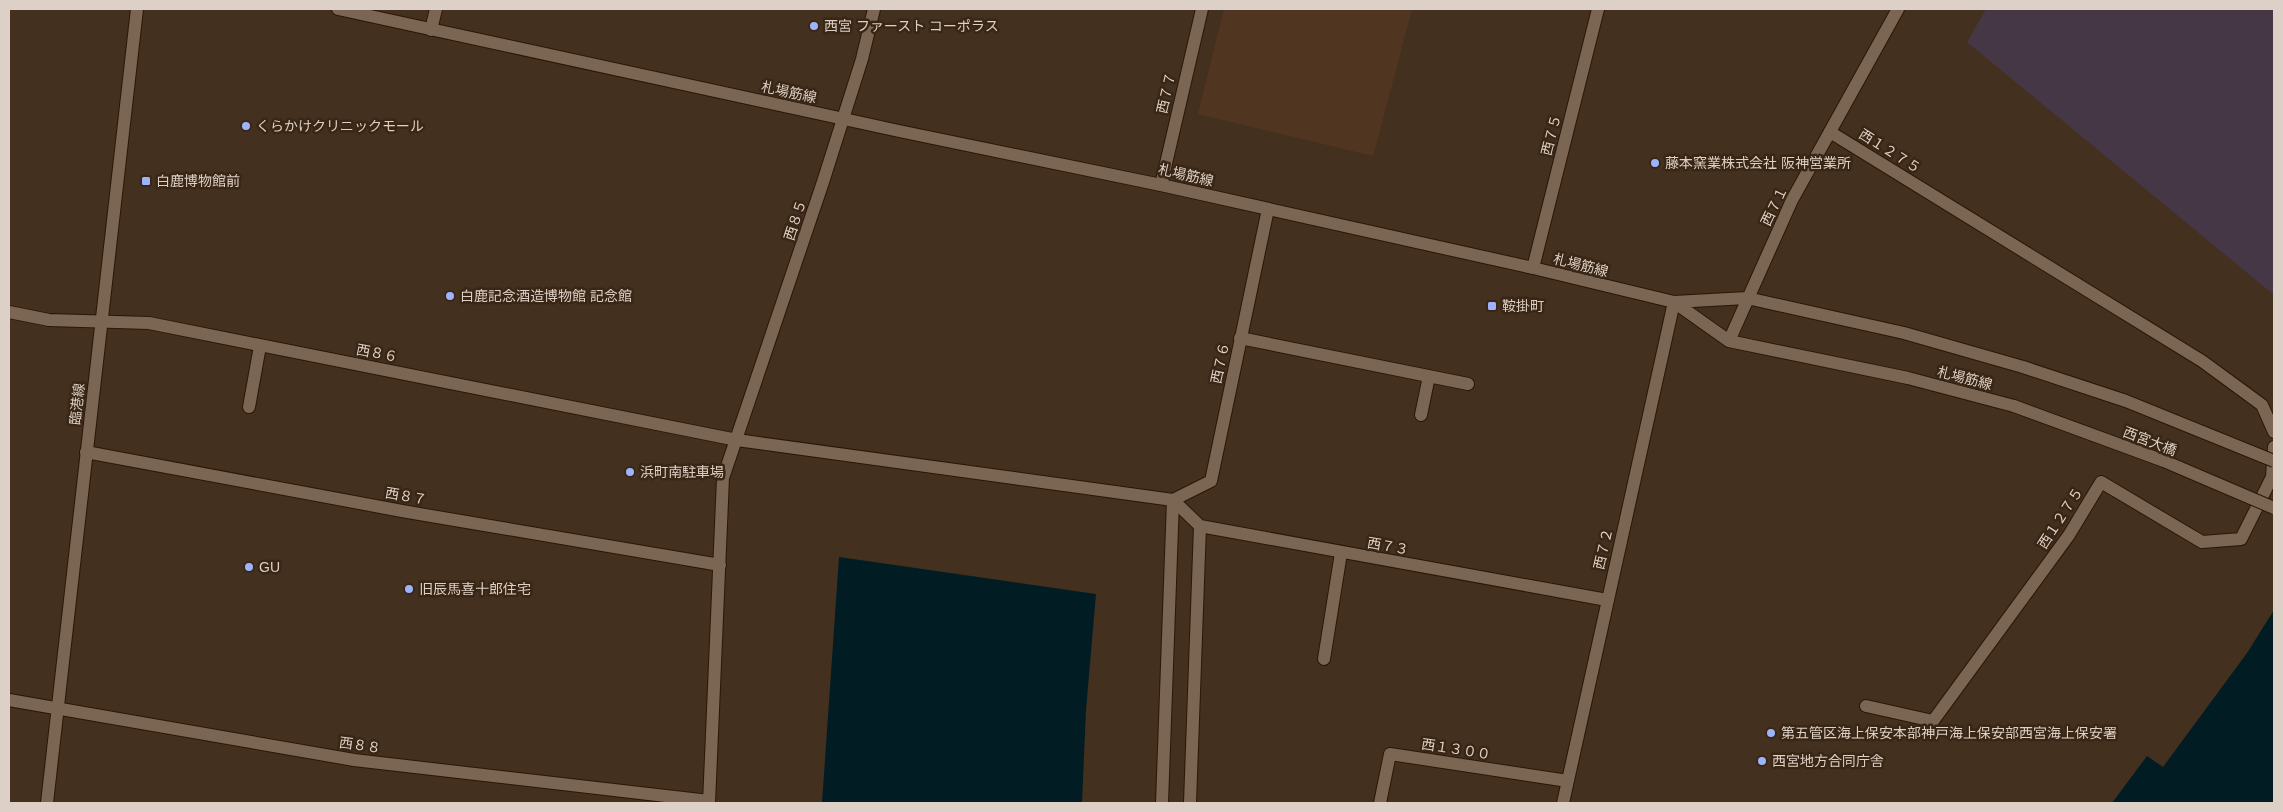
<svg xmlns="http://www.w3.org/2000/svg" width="2283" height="812" viewBox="0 0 2283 812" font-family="Arial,'Noto Sans JP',sans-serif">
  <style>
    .built { fill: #503621 }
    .industrial { fill: #453745 }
    .water { fill: #011d23 }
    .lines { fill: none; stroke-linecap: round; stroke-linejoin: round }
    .lane-casing { stroke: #2a1707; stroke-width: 14 }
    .street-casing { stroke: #2a1707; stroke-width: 14 }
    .secondary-casing { stroke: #2a1707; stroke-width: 14 }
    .lane { stroke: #7b6553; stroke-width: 12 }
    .street { stroke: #7b6553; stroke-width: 12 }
    .secondary { stroke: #7b6553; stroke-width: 12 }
    .secondary-bridge-casing { stroke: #2a1707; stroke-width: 14; stroke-linecap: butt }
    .secondary-bridge { stroke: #7b6553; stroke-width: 12 }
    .poi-dot { fill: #9db4fd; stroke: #392615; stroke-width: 2 }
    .labels { text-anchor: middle; stroke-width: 5; stroke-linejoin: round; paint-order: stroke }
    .poi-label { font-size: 14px; fill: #ddd0c6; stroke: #392615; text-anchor: start }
    .street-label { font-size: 14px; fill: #ddd0c6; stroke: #392615 }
  </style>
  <rect width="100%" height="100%" fill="#44301f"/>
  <path class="built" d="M 1224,9 L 1412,9 L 1373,156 L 1198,114 Z"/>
  <path class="industrial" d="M 1986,9 L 2274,9 L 2274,295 L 1967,42 Z"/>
  <path class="water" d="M 839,557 L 1096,594 L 1086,710 L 1082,803 L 822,803 Z
    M 2274,610 L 2274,803 L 2112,803 L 2147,756 L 2163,767 L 2247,653 Z"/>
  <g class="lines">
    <defs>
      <path id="lane" d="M 1830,132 L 2202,361 L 2262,405 L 2274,432
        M 1240,338 L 1468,384
        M 249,407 L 260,346
        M 1421,415 L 1429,376
        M 1324,659 L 1341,553
        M 1866,706 L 1933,721 L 2069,535 L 2101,482 L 2202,542 L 2241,539 L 2272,477 L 2274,447
        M 1162,803 L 1173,500"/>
      <path id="street" d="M 1161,185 L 1202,9
        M 1268,209 L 1211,481 L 1173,500 L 1200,526 L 1607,600
        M 1533,268 L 1598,9
        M 9,312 L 49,320 L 149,323 L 737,440
        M 86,452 L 402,511 L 720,565
        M 9,700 L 354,760 L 709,801
        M 709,803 L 723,478 L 823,182 L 862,59 L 874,9
        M 1190,803 L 1200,526
        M 1380,803 L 1390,754 L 1568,781
        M 1563,803 L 1674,302"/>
      <path id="secondary" d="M 338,9 L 899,131 L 1161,185 L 1533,268 L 1674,302 L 1729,341 L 1908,378 L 2014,406
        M 431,30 L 436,9
        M 1674,302 L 1747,298 L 1904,333 L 2023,367
        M 1729,341 L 1792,200 L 1898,9
        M 737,440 L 1173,500
        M 47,803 L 137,9"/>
    </defs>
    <use href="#lane" class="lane-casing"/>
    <use href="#street" class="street-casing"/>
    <use href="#secondary" class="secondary-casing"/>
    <use href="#lane" class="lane"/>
    <use href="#street" class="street"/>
    <use href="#secondary" class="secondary"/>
    <defs>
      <path id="secondary-bridge" d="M 2023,367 L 2126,401 L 2274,461
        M 2014,406 L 2164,461 L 2274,508"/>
    </defs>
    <use href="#secondary-bridge" class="secondary-bridge-casing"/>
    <use href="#secondary-bridge" class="secondary-bridge"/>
  </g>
  <g class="poi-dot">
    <circle cx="814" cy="26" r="5"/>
    <circle cx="246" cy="126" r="5"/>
    <circle cx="1655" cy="163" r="5"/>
    <rect x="141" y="176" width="10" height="10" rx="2.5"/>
    <circle cx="450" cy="296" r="5"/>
    <rect x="1487" y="301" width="10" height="10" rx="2.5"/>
    <circle cx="630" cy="472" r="5"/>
    <circle cx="249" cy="567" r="5"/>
    <circle cx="409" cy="589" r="5"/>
    <circle cx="1771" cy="733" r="5"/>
    <circle cx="1762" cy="761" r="5"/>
  </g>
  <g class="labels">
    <g class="poi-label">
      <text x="824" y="31">西宮 ファースト コーポラス</text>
      <text x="256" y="131">くらかけクリニックモール</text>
      <text x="1665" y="168">藤本窯業株式会社 阪神営業所</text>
      <text x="156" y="186">白鹿博物館前</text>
      <text x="460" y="301">白鹿記念酒造博物館 記念館</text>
      <text x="1502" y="311">鞍掛町</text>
      <text x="640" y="477">浜町南駐車場</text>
      <text x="259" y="572">GU</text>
      <text x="419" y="594">旧辰馬喜十郎住宅</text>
      <text x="1781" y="738">第五管区海上保安本部神戸海上保安部西宮海上保安署</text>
      <text x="1772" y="766">西宮地方合同庁舎</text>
    </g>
    <g class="street-label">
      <text transform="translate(789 92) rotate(12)" y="5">札場筋線</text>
      <text transform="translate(1166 93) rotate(-77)" y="5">西７７</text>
      <text transform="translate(1551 135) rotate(-76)" y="5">西７５</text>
      <text transform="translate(1890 151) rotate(32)" y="5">西１２７５</text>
      <text transform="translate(1186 175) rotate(13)" y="5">札場筋線</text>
      <text transform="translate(1774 206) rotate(-64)" y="5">西７１</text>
      <text transform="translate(795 220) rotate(-72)" y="5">西８５</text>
      <text transform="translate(1581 265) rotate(14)" y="5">札場筋線</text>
      <text transform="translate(377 353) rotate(11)" y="5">西８６</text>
      <text transform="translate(1220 363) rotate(-78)" y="5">西７６</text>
      <text transform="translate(1965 378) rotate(14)" y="5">札場筋線</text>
      <text transform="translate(77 404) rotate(-84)" y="5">臨港線</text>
      <text transform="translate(2150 441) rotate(21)" y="5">西宮大橋</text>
      <text transform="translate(406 496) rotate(10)" y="5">西８７</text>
      <text transform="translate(2060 518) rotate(-57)" y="5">西１２７５</text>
      <text transform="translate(1388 546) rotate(10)" y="5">西７３</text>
      <text transform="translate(1603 549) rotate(-77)" y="5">西７２</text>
      <text transform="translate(360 745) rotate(8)" y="5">西８８</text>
      <text transform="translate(1456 749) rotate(9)" y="5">西１３００</text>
    </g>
  </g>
  <rect width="2283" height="812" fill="none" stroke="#ddd0c6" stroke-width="20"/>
</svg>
